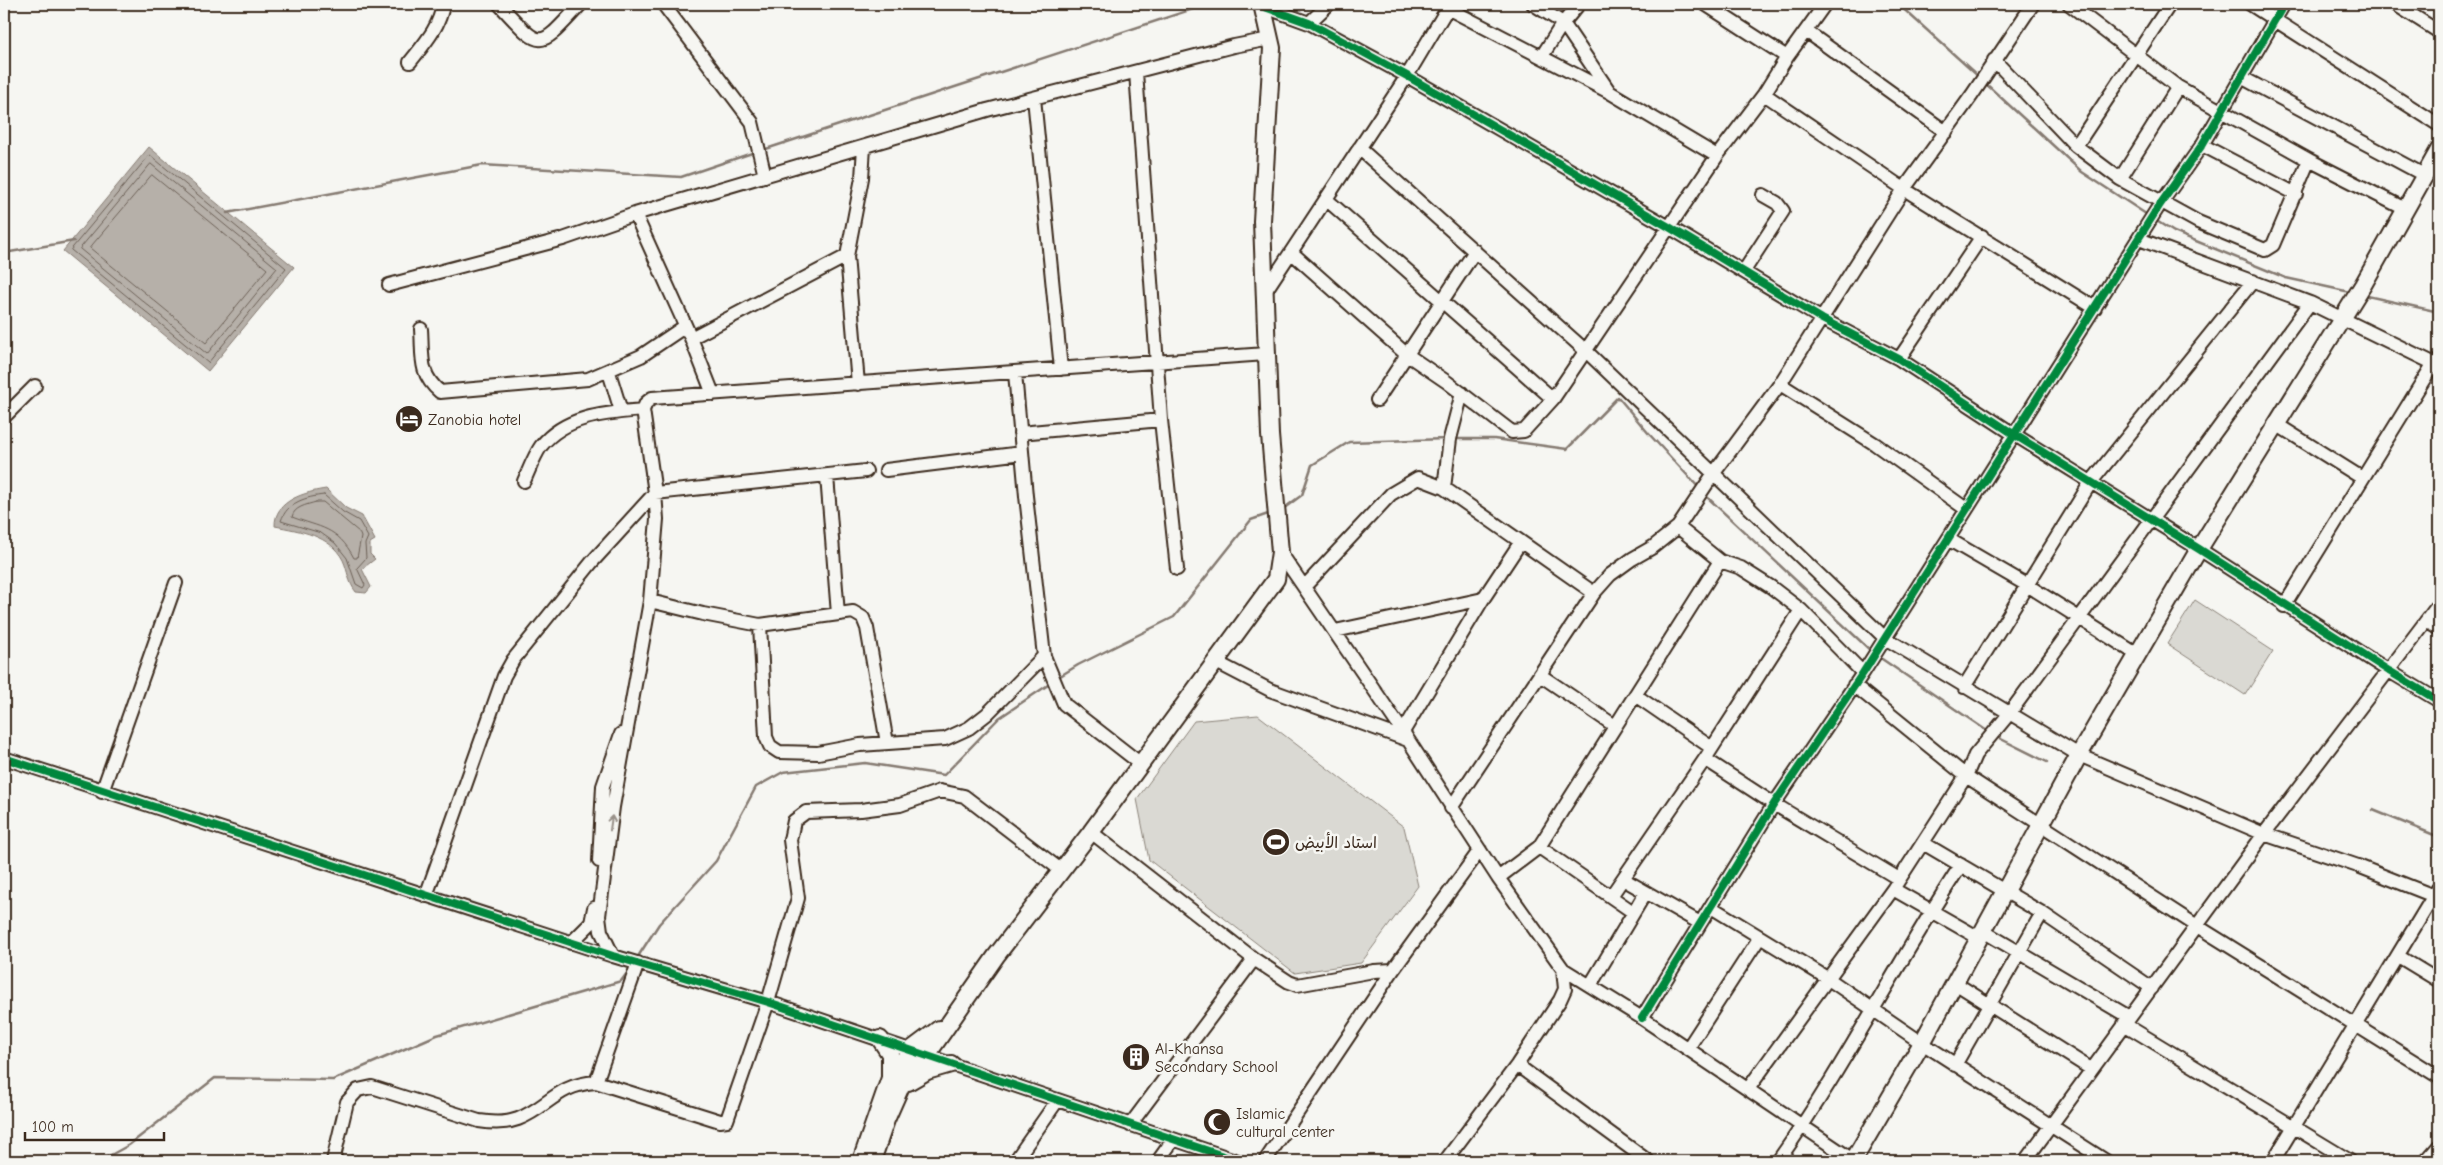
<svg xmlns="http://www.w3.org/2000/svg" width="2443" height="1165" viewBox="0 0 2443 1165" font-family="'Comic Neue','Playpen Sans Arabic',sans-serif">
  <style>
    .green { fill: #dad9d3; stroke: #8a8278 }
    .water { fill: #b6b0a9; stroke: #857a71 }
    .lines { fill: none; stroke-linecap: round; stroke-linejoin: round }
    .shore { stroke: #6c6056; stroke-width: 1 }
    .stream { stroke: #857a71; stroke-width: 2.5 }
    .minor-casing { stroke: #3b2a1e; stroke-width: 16 }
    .major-casing { stroke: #3b2a1e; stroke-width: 20 }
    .minor { stroke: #f6f6f2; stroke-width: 12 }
    .major { stroke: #f6f6f2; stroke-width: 16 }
    .cycleway-casing { stroke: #f6f6f2; stroke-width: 11 }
    .cycleway { stroke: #00873e; stroke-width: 8 }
    .oneway { stroke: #989088 }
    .labels { text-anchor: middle; stroke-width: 5; stroke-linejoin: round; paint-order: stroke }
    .poi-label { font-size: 16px; fill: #3b2a1e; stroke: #f6f6f2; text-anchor: start }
  </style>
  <rect width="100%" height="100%" fill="#f6f6f2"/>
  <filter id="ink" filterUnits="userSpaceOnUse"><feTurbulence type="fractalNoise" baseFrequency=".02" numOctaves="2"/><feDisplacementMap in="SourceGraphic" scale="10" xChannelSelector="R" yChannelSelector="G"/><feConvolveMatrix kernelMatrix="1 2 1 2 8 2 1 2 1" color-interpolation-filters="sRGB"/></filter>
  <g filter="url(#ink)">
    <path class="green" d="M 2195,600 L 2273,651 L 2245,695 L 2167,644 Z
      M 1258,715 L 1404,827 L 1418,886 L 1361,963 L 1295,973 L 1149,860 L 1137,799 L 1194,721 Z"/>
    <path class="water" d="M 149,147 L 294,267 L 208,371 L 63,251 Z
      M 326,489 L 346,508 L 362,516 L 375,540 L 370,543 L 370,554 L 375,559 L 362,569 L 371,587 L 366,593 L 356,592 C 348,582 348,571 343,560 C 330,535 300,531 275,526 C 274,500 306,492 326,489 Z"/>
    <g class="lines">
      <path class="shore" d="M 150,155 L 286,268 L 208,363 L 71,250 Z
        M 151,164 L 277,268 L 207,354 L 80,249 Z
        M 152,175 L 267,269 L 206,343 L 90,248 Z
        M 324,495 L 343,512 L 359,521 L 368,537 L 365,544 L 366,558 L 357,568 L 365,585 L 363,588 L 356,584 L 347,558 L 335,543 L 321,533 L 281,521 C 287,502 306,497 324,495 Z
        M 316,502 L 323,502 L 359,532 L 361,537 L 357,558 L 354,558 C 337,526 320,528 292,517 C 294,507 306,505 316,502 Z"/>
      <path class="stream" d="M 1898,4 L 1979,77
        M 1984,82 L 2082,172 L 2149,216
        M 763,150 L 1208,4
        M 227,213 L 482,165 L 681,177 L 755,152
        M 2155,220 L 2174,232 L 2286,278 L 2350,292
        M 4,253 L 74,241
        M 2363,295 L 2439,312
        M 1455,439 L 1494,439 L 1567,449 L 1618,397 L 1649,434 L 1700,489
        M 1705,495 L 1872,652
        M 1283,509 L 1302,495 L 1312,465 L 1349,442 L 1447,439
        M 1879,657 L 1990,733
        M 1057,678 L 1078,665 L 1174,617 L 1251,520 L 1271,513
        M 1997,737 L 2047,762
        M 2373,810 L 2439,837
        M 637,958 L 659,924 L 716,861 L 756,787 L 783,772 L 865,763 L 944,775 L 999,718 L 1051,683
        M 100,1161 L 129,1145 L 215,1078 L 333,1080 L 437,1035 L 621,981 L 630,969"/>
      <defs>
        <path id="minor" d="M 499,4 C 543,51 537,51 581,4
          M 663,4 L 752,122 L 765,176
          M 1533,4 L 1563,23 L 1609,91
          M 1705,4 L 1787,57
          M 2069,4 L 2178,87 L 2309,160 L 2405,209
          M 2250,4 L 2439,125
          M 2395,4 L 2439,32
          M 1262,6 L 1309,23 L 1407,76 L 1669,227 L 1822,319 L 1899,359 L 2015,435 L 2199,549 L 2389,671 L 2439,701
          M 1447,8 L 1611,93 L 1717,156
          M 1309,23 L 1329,4
          M 1806,31 L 1946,132
          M 1542,56 L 1563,23 L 1579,4
          M 1994,60 L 2076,146 L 2120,179 L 2198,222 L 2265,250 L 2273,245 L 2309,160
          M 410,62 C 424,44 440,27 443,4
          M 1136,72 L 1161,420 L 1177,569
          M 2241,77 L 2424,175
          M 1764,94 L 1904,189 L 2095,308
          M 1034,98 L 1061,369
          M 2202,145 L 2296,194
          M 2076,146 L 2170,4
          M 1359,148 L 1586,351 L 1885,638 L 2079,755 L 2264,834 L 2358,866 L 2439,898
          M 2120,179 L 2178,87
          M 1326,199 L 1553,399
          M 635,214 L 691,338 L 713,394
          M 2139,239 L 2310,303 L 2439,366
          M 1291,252 L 1406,354 L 1447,382 L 1512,432 L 1524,431 L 1553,399 L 1717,156 L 1764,94 L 1787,57 L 1825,4
          M 1744,271 L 1783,211 L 1777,203 L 1763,195
          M 389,285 L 563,239 L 635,214 L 987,110 L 1234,46 L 1270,39
          M 1264,293 L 1407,76 L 1450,4
          M 421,329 C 423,356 418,373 440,392 L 588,379 L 641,356 L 684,327
          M 691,338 L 847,256
          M 1899,359 L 1982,236
          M 609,372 L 621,411
          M 1015,373 L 1026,496 L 1044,656 L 1064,704 L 1141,764
          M 858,384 L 847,256 L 862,178 L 864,147
          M 1780,384 L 1875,444 L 1966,509
          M 1377,400 L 1475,251
          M 4,417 L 35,386
          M 2276,424 L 2362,478
          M 1020,433 L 1161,420
          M 886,470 L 1022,453
          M 827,476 L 838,614
          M 524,481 C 529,470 534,456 541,446 C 566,415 607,413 643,410
          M 1444,488 L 1450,439 L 1462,393
          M 1678,527 L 1720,561 L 1741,568 L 1771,587 L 1801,610 L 1863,673
          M 1948,539 L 2027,585 L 2138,655
          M 1280,552 L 1403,732 L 1498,878 L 1563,969 L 1565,989 L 1560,1000 L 1517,1065 L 1445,1161
          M 1305,586 L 1391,494 L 1418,478 L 1444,488 L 1594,593
          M 1483,599 L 1520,543
          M 650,601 L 703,614 L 760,625 L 853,612 L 863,618 L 867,628 L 887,743
          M 2284,606 L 2434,363
          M 2426,621 L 2439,629
          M 760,625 L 766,737 L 770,746 L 779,752 L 818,753 L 860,745 L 945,739 L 969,728 L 987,714 L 1044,656
          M 1335,631 L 1483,599 L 1403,732
          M 1216,662 L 1270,690 L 1408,740
          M 1540,675 L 1615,726
          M 1854,685 L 1966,776 L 2197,926 L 2439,1077
          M 1964,687 L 2091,482 L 2253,281
          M 1635,695 L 1712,748
          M 4,758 L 613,956 L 768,1002 L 1238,1161
          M 1705,759 L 1774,804 L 1899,879
          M 102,792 L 176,583
          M 1451,808 L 1594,593 L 1610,575 L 1632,559 L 1653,547 L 1678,527 L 1714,473 L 1780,384 L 1904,189 L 1972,95 L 2033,4
          M 1091,832 L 1254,959 L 1130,1125
          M 1923,843 L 2042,913 L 2152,988
          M 1539,847 L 1633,912
          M 599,861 L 603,786 L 621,734
          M 1498,878 L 1539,847 L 1720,561
          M 1623,879 L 1700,923
          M 1893,889 L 1979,938
          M 426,896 L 504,676 L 513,660 L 592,562 L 655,493 L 866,471
          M 1611,896 L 1705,759 L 1801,610
          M 1711,907 L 1827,978 L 1922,1043 L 2106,1161
          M 1983,931 L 2129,1017
          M 571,943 L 591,923 L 594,908
          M 613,956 L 601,931 L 599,916 L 613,807 L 650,601 L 653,566 L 657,519 L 655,493 L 643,410 L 646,403 L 652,398 L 1266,354
          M 2398,956 L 2439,981
          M 1254,959 L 1289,982 L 1297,985 L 1374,971 L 1393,970
          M 1563,969 L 1642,1018 L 1854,1161
          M 1955,983 L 2091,1069
          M 1591,984 L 1646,892
          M 1642,1018 L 1774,804 L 1863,673 L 2159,206 L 2202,145 L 2284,4
          M 2124,1024 L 2350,1161
          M 1688,1048 L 1760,937
          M 1517,1065 L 1648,1161
          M 1955,1065 L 2042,913
          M 596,1082 L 638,963
          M 1748,1089 L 1893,889 L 1966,776 L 1975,755 L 2009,714 L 2310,303
          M 333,1161 L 347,1102 L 358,1090 L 372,1087 L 479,1121 C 492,1123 505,1124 518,1119 C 549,1107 556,1085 596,1082 L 720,1121 L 727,1120 L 768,1002 L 798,898 L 790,840 L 794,821 L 806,812 L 861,810 L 900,805 L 940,791 L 964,796 L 1062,871
          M 1015,1161 L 1057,1101
          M 1158,1161 L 1173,1140
          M 1265,1161 L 1393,970 L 1480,850
          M 1778,1161 C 1845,1066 1897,962 1961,865
          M 2025,1161 L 2264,834 L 2439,604
          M 2273,1161 L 2439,887
          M 2426,1161 L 2439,1146"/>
        <path id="major" d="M 880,1039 L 890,1054 L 890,1078
          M 908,1082 L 927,1071 L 951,1064
          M 861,1161 L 890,1078 L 911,1050 L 939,1029
          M 872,1161 L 886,1120 L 901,1086 L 912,1070 L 927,1055 L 996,956 L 1091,832 L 1276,579 L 1280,552 L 1270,435 L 1262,221 L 1272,48 L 1262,4
          M 1853,1161 L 1922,1043 L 2079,755 L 2199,549 L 2363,285 L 2439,150"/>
      </defs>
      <use href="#minor" class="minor-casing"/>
      <use href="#major" class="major-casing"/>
      <use href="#minor" class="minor"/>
      <use href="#major" class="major"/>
      <defs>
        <path id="cycleway" d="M 1262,6 L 1309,23 L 1407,76 L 1669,227 L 1822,319 L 1899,359 L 2015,435 L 2199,549 L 2389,671 L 2439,701
          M 4,758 L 613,956 L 768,1002 L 1238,1161
          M 1642,1018 L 1774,804 L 1863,673 L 2159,206 L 2202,145 L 2284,4"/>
      </defs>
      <use href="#cycleway" class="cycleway-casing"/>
      <use href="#cycleway" class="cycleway"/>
    </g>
    <defs><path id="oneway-shaft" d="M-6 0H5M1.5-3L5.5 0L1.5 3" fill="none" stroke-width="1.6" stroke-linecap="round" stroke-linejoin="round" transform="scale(1.25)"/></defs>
    <use class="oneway" href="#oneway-shaft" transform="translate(611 823) rotate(-82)"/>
  </g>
  <defs>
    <symbol id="hotel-disc" viewBox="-11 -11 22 22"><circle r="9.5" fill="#3b2a1e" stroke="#f6f6f2"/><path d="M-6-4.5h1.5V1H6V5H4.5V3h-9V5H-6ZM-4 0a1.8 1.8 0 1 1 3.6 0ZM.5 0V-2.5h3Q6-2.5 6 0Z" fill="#fff"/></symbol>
    <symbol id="stadium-disc" viewBox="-11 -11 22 22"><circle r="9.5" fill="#3b2a1e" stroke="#f6f6f2"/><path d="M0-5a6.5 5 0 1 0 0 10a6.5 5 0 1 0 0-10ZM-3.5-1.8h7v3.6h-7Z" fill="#fff"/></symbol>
    <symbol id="building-disc" viewBox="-11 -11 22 22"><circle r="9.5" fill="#3b2a1e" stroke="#f6f6f2"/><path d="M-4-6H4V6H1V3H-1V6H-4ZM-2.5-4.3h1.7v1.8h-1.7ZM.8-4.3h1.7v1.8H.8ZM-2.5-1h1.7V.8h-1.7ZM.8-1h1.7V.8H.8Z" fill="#fff"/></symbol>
    <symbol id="mosque-disc" viewBox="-11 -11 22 22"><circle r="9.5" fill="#3b2a1e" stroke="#f6f6f2"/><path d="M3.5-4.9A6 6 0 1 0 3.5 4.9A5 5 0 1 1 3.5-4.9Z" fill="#fff"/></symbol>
  </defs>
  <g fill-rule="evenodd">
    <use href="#hotel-disc" x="393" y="403" width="32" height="32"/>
    <use href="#stadium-disc" x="1260" y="826" width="32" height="32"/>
    <use href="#building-disc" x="1120" y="1041" width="32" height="32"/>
    <use href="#mosque-disc" x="1201" y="1106" width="32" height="32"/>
  </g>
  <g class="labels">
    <g class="poi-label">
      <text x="428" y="425">Zanobia hotel</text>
      <text x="1295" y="848">استاد الأبيض</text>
      <text x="1155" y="1054">Al-Khansa<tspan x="1155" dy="18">Secondary School</tspan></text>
      <text x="1236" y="1119">Islamic<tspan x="1236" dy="18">cultural center</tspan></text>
    </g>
  </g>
  <rect width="2443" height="1165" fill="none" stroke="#f6f6f2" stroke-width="20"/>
  <rect x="10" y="10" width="2423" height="1145" fill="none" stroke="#3b2a1e" stroke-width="2" filter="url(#ink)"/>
  <path d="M25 1132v8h139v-8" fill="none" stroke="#3b2a1e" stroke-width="2.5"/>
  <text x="32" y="1132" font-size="15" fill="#3b2a1e" stroke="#f6f6f2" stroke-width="4" paint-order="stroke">100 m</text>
</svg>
